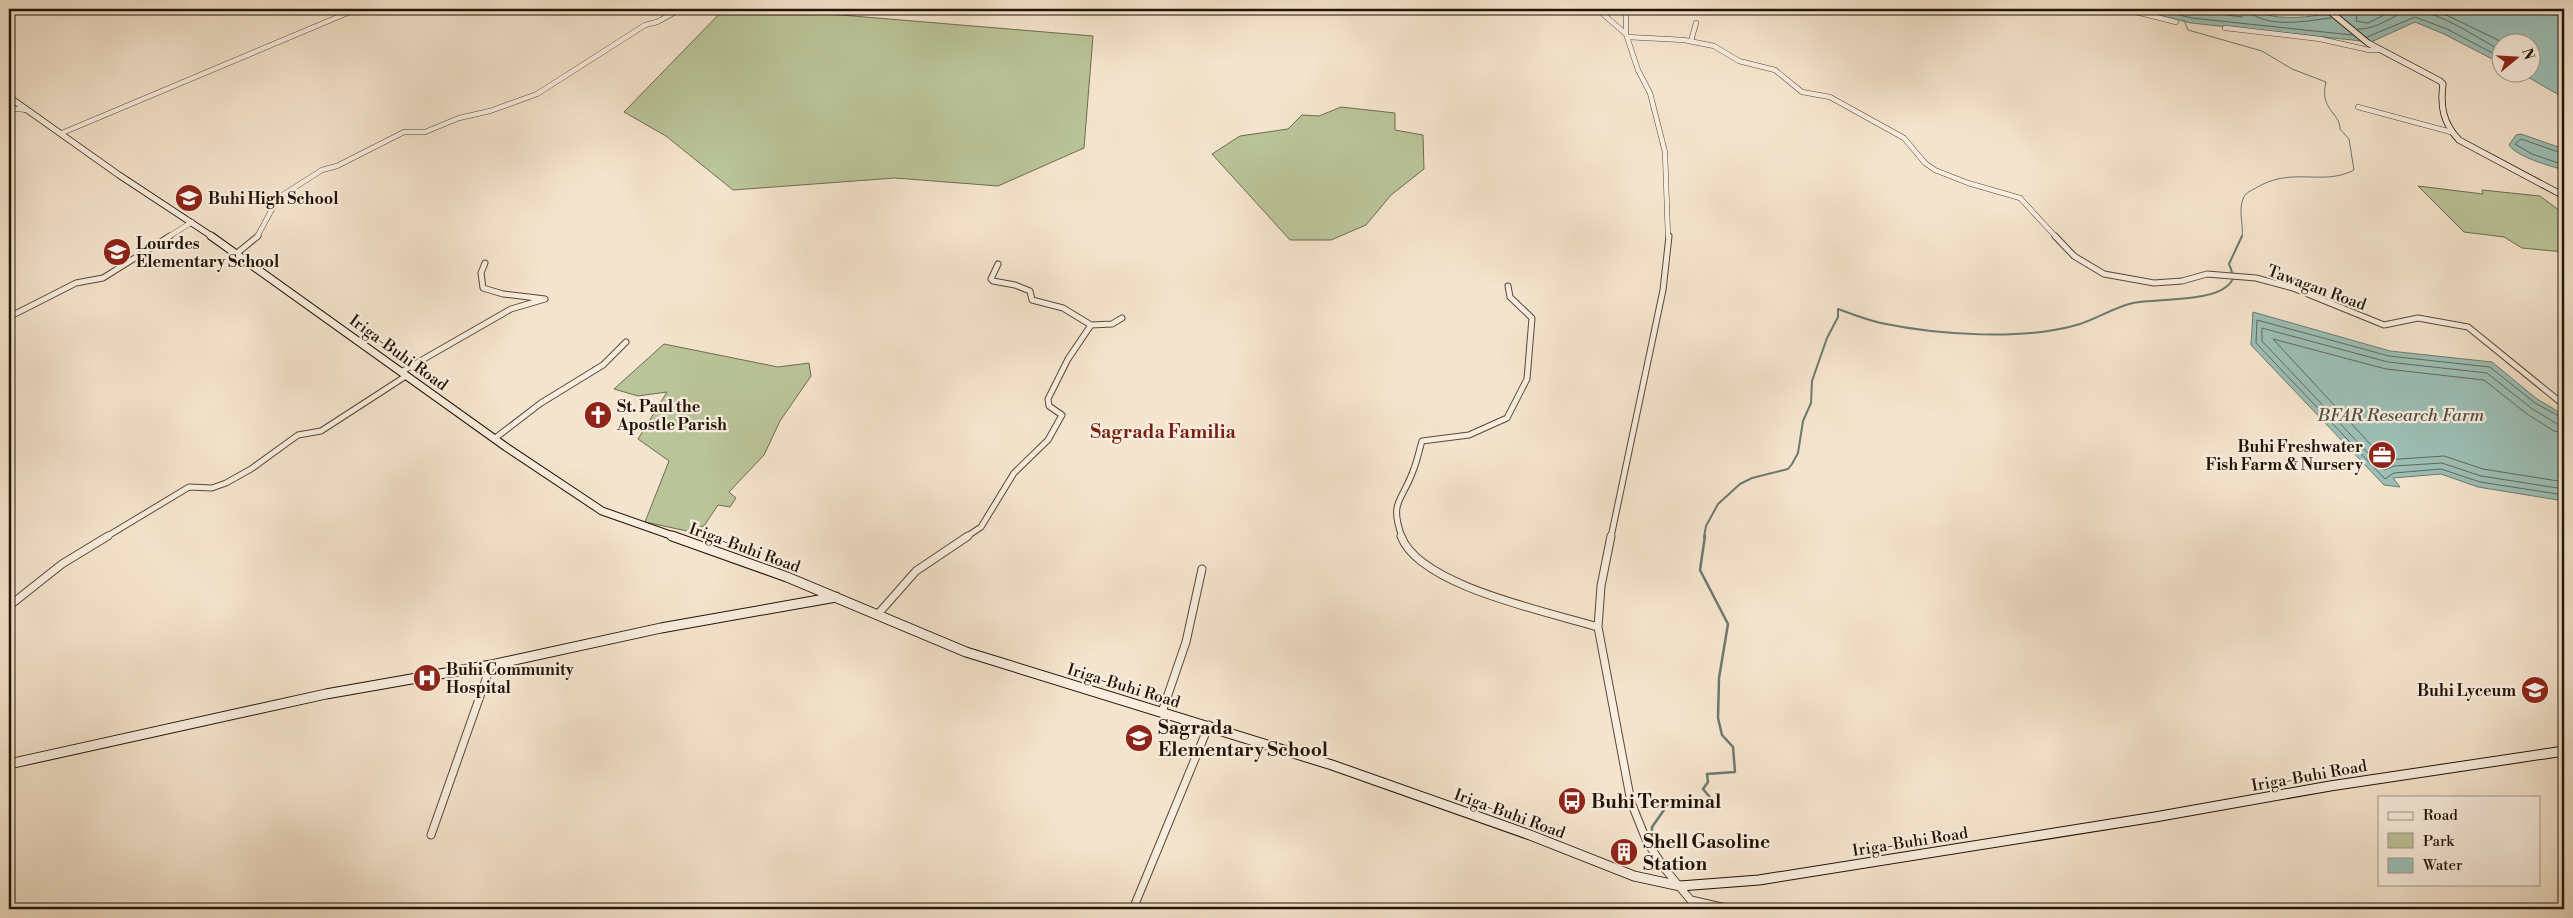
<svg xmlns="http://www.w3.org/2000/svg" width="2573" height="918" viewBox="0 0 2573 918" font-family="'Libre Bodoni',serif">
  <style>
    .green { fill: #bac499; stroke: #6e6c4f }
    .water { fill: #9cbfb6; stroke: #6b7a6f }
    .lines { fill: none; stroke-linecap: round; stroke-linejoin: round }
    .shore { stroke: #5f695e; stroke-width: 1 }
    .stream-far2 { stroke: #6b7a6f; stroke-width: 1 }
    .stream-far1 { stroke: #6b7a6f; stroke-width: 2 }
    .stream { stroke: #6b7a6f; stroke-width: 2.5 }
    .street-far2-casing { stroke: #574737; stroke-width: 5.5 }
    .street-far1-casing { stroke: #574737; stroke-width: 7 }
    .street-casing { stroke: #574737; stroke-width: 9 }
    .secondary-far2-casing { stroke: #221305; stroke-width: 7 }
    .secondary-far1-casing { stroke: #221305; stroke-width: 9 }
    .secondary-casing { stroke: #221305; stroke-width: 11 }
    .street-far2 { stroke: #f8edde; stroke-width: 4.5 }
    .street-far1 { stroke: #f8edde; stroke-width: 5 }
    .street { stroke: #f8edde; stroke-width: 7 }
    .secondary-far2 { stroke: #f8edde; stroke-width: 5.5 }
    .secondary-far1 { stroke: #f8edde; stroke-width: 7 }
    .secondary { stroke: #f8edde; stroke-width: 9 }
    .labels { text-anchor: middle; stroke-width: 4.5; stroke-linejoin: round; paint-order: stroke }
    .poi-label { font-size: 16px; font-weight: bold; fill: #221305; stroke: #f8edde; text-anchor: start }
    .street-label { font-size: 16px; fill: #221305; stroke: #f8edde }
    .water-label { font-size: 18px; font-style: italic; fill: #4d4f43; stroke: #f8edde }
    .quarter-label { font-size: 19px; font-weight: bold; fill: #7a1f14; stroke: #f8edde }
    .near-poi-label { font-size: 19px; font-weight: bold; fill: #221305; stroke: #f8edde; text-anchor: start }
  </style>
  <rect width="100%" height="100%" fill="#f5e4cd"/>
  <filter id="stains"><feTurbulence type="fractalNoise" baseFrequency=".004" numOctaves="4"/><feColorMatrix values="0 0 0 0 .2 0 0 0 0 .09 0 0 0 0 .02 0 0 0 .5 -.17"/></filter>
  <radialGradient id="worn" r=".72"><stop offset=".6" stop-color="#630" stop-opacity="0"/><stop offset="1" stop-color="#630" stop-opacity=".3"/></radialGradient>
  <path class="green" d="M 724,9 L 769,9 L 1093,36 L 1084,148 L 998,186 L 895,178 L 733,190 L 666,136 L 624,112 Z
    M 1341,107 L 1395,113 L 1395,130 L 1423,135 L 1424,169 L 1391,195 L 1366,225 L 1331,240 L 1290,240 L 1212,154 L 1240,136 L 1288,129 L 1302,115 L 1319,116 Z
    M 2418,186 L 2483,194 L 2482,190 L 2540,196 L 2564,214 L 2564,252 L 2522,248 L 2504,237 L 2464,232 Z
    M 664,344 L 778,367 L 809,363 L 811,376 L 780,421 L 764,455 L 729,492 L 736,498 L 730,507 L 718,505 L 704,526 L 687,531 L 645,522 L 669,461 L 638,439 L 667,392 L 638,396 L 614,389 Z"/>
  <path class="water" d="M 2133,9 L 2252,9 C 2274,23 2321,17 2346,9 L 2564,9 L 2564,98 L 2521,73 L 2530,72 L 2530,42 L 2500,42 L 2500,63 L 2444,34 L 2415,22 L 2371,42 L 2191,23 Z
    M 2521,134 L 2564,149 L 2564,170 C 2550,166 2517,157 2509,145 L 2516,135 Z
    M 2253,312 L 2390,351 L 2492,362 L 2537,399 L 2564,415 L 2564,501 L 2478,487 L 2441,474 L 2393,478 L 2400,487 L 2384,485 L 2251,345 Z"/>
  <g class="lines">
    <path class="shore" d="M 2154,9 L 2192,18 L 2352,35
      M 2180,9 L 2242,17 L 2244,9
      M 2250,9 L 2251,14 C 2276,28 2304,21 2331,18
      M 2358,9 L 2356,21 L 2368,23 L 2396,9
      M 2434,9 L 2502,42
      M 2358,29 C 2379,30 2393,13 2412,11 C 2436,9 2479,39 2500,50
      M 2367,37 L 2415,17 L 2447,29 L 2500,57
      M 2564,154 L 2521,139 L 2515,144 L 2532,154 L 2564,165
      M 2564,419 L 2535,403 L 2490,367 L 2389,356 L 2257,320 L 2256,343 L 2385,479 L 2394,473 L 2441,469 L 2480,482 L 2564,495
      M 2564,425 L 2557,424 L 2531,408 L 2487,373 L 2388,362 L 2262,328 L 2262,341 L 2384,470 L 2394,466 L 2442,463 L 2481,476 L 2564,489
      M 2564,433 L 2554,431 L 2527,414 L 2484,380 L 2386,369 L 2273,339 L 2385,460 L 2444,456 L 2483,469 L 2564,482"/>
    <path class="stream-far2" d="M 2184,20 L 2188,30 L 2262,51 L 2292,69 L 2326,82 C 2319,110 2340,112 2340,129 L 2349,139 L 2354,170 C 2322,187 2292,165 2254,189 C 2249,192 2245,193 2243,199 C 2238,211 2244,225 2242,237"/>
    <path class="stream-far1" d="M 1704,537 L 1706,526 L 1718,504 L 1740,484 L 1752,478 L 1788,469 L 1792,464 L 1798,453 L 1803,421 L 1811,403 L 1812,381 L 1827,338 L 1838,317 L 1838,309 C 1852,314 1867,320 1881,323 C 1938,335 2025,341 2080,324 C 2098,318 2115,307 2133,303 C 2158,298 2216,303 2231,282 C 2235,277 2231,269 2229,264 L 2242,236"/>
    <path class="stream" d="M 1652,832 L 1652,827 L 1671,800 L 1685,805 L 1715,809 L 1714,802 L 1703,789 L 1708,782 L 1707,774 L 1735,772 L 1733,747 L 1722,735 L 1718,718 L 1719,678 L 1728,624 L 1700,570 L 1705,536"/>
    <defs>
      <path id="street-far2" d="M 1597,9 L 1626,34 L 1638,70 L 1650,93 L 1665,152 L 1668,237
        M 1626,9 L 1626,34
        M 2124,9 L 2176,22
        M 2225,28 L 2320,39 L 2369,50 L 2379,50
        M 1627,37 L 1684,40 L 1714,46 L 1739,61 L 1775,70 L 1802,92 L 1830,97 L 1904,138 L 1925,163 L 1935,170 L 1968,183 L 2020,198 L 2056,237
        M 1691,41 L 1696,23
        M 2358,107 L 2451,132
        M 9,108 L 27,110
        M 62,133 L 357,9
        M 168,237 L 192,222
        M 257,237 L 278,198 L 322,170 L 337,166 L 404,132 L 425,132 L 459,118 L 490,111 L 537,94 L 645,25 L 657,22 L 681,9"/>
      <path id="street-far1" d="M 2055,236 L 2074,256 L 2104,274 L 2154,283 L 2182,281 L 2207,274 L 2256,278 L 2293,288 L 2384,325 L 2418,318 L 2468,327 L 2564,405
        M 236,254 L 258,236
        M 998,264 L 991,279 L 993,281 L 1015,285 L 1030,291 L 1032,300 L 1063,308 L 1091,325
        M 9,317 L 76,283 L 103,278 L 170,236
        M 401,372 L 511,309 L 545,299 L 503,294 L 483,288 L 481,273 L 485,263
        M 494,439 L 541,403 L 603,365 L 626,342
        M 106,537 L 189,487 L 212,488 L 226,483 L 251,469 L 298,435 L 321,431 L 406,376
        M 966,537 L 981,527 L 1014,473 L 1048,440 L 1062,415 L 1049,406 L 1048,399 L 1068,359 L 1091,325 L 1112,324 L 1122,318
        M 1402,537 C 1389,501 1402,502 1413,471 C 1417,462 1419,451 1422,441 L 1469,435 L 1507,418 L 1527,379 L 1532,318 L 1510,297 L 1508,286
        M 1611,537 L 1663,290 L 1669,236"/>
      <path id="street" d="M 1401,536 C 1419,586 1549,612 1598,627
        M 1611,536 L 1601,586 L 1598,627 L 1631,802 L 1647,842 L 1665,869 L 1698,909
        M 9,606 L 62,564 L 108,536
        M 878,614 L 916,571 L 968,536
        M 1162,712 L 1186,642 L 1202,569
        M 431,835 L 491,665
        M 1691,900 L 1730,909
        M 1133,909 L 1209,725"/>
      <path id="secondary-far2" d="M 2327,9 L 2368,43 L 2440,81 L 2443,84 C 2440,106 2443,123 2459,140 L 2564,196
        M 9,97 L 119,175 L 213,237"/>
      <path id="secondary-far1" d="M 211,236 L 506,447 L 602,511 L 676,537"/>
      <path id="secondary" d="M 672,536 L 787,577 L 966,652 L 1332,765 L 1530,835 L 1634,876 L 1680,886 L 1759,880 L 2155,817 L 2330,786 L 2564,751
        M 9,764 L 326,694 L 491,665 L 661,628 L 836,597"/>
    </defs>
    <use href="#street-far2" class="street-far2-casing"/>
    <use href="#street-far1" class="street-far1-casing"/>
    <use href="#street" class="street-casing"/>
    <use href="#secondary-far2" class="secondary-far2-casing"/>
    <use href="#secondary-far1" class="secondary-far1-casing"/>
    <use href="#secondary" class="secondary-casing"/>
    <use href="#street-far2" class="street-far2"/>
    <use href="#street-far1" class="street-far1"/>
    <use href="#street" class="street"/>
    <use href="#secondary-far2" class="secondary-far2"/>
    <use href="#secondary-far1" class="secondary-far1"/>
    <use href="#secondary" class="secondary"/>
  </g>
  <defs>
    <symbol id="school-disc" viewBox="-11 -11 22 22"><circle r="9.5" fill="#8f2418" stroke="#f8edde"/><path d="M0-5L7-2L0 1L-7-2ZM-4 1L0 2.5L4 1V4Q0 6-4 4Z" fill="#fff"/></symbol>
    <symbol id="church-disc" viewBox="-11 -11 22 22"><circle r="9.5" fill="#8f2418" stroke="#f8edde"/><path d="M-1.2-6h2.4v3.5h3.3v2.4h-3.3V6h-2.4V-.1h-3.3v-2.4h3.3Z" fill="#fff"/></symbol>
    <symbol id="office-disc" viewBox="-11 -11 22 22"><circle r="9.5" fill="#8f2418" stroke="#f8edde"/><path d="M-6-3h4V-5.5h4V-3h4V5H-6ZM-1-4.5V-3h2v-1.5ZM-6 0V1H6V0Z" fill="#fff"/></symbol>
    <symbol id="hospital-disc" viewBox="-11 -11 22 22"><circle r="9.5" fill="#8f2418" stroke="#f8edde"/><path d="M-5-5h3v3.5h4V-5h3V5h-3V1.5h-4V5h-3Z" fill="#fff"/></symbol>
    <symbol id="university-disc" viewBox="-11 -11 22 22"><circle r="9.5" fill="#8f2418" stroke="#f8edde"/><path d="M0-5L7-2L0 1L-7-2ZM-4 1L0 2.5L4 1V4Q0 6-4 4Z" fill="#fff"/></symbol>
    <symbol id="bus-disc" viewBox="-11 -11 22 22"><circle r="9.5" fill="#8f2418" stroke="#f8edde"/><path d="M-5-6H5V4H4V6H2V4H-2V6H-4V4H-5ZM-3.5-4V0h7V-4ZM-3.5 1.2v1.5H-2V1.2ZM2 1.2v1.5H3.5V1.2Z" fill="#fff"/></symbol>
    <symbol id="building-disc" viewBox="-11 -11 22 22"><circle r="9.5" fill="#8f2418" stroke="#f8edde"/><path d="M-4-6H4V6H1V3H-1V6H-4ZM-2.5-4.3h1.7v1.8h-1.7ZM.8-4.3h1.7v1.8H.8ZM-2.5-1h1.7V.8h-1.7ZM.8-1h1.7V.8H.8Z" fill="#fff"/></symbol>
  </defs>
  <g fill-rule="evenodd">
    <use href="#school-disc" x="173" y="182" width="32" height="32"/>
    <use href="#school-disc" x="101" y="236" width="32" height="32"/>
    <use href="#church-disc" x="582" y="399" width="32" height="32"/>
    <use href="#office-disc" x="2366" y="439" width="32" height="32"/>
    <use href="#hospital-disc" x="411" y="662" width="32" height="32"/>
    <use href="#university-disc" x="2519" y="674" width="32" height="32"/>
    <use href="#school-disc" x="1123" y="722" width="32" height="32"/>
    <use href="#bus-disc" x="1556" y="785" width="32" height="32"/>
    <use href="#building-disc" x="1608" y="836" width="32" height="32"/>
  </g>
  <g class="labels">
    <g class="poi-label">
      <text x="208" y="204">Buhi High School</text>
      <text x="136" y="249">Lourdes<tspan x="136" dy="18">Elementary School</tspan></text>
      <text x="617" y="412">St. Paul the<tspan x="617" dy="18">Apostle Parish</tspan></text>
      <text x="2363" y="452" text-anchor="end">Buhi Freshwater<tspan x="2363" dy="18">Fish Farm &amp; Nursery</tspan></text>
      <text x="446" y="675">Buhi Community<tspan x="446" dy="18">Hospital</tspan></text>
      <text x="2516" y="696" text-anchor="end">Buhi Lyceum</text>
    </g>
    <g class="street-label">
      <text transform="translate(2317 287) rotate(20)" y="6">Tawagan Road</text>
      <text transform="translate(399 352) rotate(36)" y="6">Iriga-Buhi Road</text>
      <text transform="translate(745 547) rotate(20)" y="6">Iriga-Buhi Road</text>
      <text transform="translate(1124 685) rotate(17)" y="6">Iriga-Buhi Road</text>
      <text transform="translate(2309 775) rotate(-10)" y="6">Iriga-Buhi Road</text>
      <text transform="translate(1510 813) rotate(20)" y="6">Iriga-Buhi Road</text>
      <text transform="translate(1910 841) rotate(-9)" y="6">Iriga-Buhi Road</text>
    </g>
    <g class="water-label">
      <text x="2401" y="421">BFAR Research Farm</text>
    </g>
    <g class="quarter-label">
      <text x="1163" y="438">Sagrada Familia</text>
    </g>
    <g class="near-poi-label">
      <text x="1158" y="734">Sagrada<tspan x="1158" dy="22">Elementary School</tspan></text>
      <text x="1591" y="808">Buhi Terminal</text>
      <text x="1643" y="848">Shell Gasoline<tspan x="1643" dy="22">Station</tspan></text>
    </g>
  </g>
  <rect width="2573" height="918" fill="none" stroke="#f5e4cd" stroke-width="30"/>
  <rect x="10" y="10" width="2553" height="898" fill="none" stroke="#221305" stroke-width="2.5"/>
  <rect x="15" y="15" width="2543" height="888" fill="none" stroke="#221305"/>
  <rect x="2378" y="796" width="162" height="90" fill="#f8edde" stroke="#a29687"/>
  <rect x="2388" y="812" width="25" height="8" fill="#f8edde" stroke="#a29687"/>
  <text x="2423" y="820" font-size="15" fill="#221305">Road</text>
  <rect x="2388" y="833" width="25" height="15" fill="#bac499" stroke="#a29687"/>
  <text x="2423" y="846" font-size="15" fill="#221305">Park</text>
  <rect x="2388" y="858" width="25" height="15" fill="#9cbfb6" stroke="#a29687"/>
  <text x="2423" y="870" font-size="15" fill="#221305">Water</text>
  <g transform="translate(2516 58) rotate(72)"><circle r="24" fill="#f8edde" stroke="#a29687"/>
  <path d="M0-4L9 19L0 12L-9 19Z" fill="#8f2418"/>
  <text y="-8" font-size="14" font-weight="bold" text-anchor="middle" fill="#221305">N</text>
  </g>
  <rect width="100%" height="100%" filter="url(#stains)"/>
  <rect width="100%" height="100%" fill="url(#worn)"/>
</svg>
